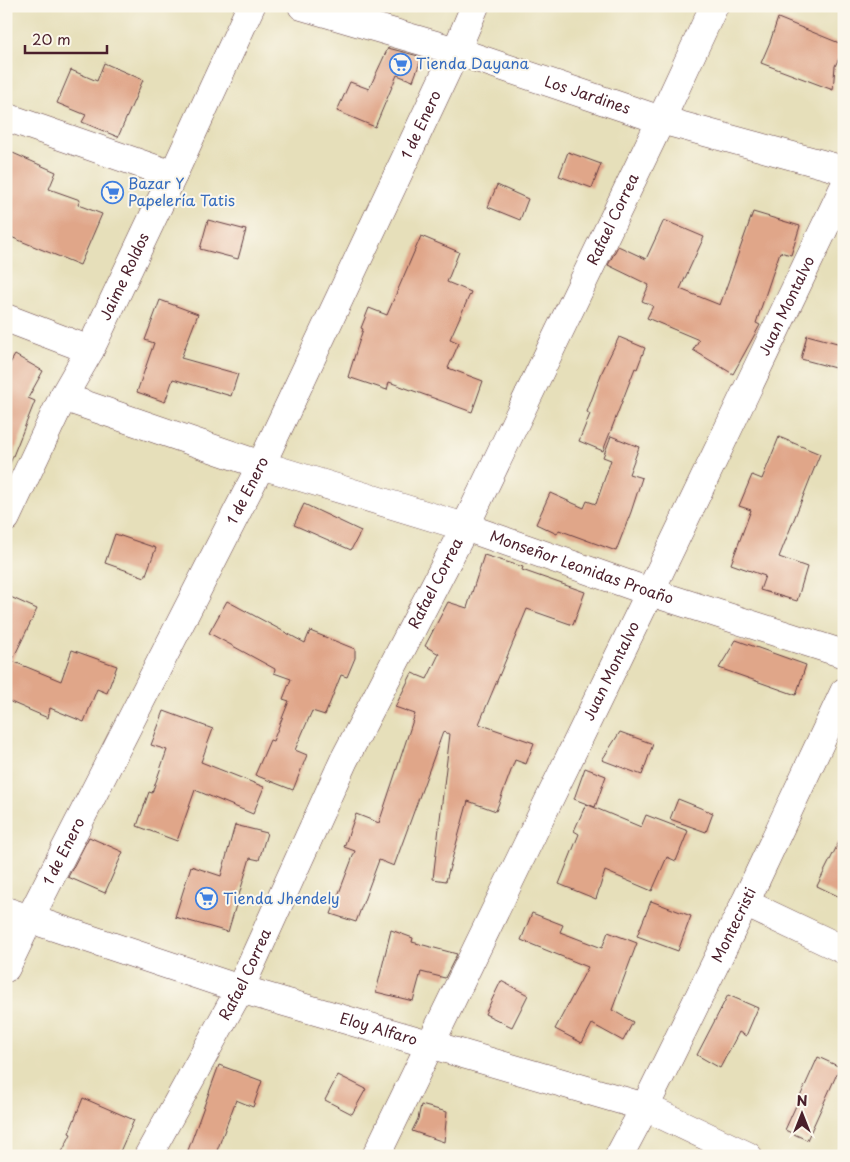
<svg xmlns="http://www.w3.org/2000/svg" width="850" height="1162" viewBox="0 0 850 1162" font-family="'Playpen Sans',sans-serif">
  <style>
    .building { fill: #e0a689 }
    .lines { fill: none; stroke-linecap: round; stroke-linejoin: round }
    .minor-casing { stroke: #613c40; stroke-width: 29 }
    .minor { stroke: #fff; stroke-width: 28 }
    .labels { text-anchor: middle; stroke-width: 4; stroke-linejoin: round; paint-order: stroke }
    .shop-label { font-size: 15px; fill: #366cbe; stroke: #fbf7ec; text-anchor: start }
    .street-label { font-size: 15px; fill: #4a1f2b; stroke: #fbf7ec }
  </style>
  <rect width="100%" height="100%" fill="#fbf7ec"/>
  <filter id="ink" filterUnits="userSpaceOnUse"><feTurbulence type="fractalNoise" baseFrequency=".02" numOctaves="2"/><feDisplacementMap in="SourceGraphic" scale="10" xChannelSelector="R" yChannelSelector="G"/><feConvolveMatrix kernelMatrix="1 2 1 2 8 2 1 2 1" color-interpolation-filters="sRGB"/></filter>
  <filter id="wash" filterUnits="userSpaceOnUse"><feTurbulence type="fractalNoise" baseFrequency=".0096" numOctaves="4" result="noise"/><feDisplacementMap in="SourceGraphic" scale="20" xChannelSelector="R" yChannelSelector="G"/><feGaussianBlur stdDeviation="1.12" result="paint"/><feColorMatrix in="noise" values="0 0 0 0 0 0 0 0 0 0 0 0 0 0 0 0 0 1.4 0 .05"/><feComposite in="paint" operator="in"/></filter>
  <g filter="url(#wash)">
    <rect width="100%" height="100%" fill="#e6dfba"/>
    <g id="blocks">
      <path class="building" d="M 778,18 L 844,45 L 844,49 L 835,66 L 833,90 L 761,63 L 770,42 Z
        M 388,48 L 422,57 L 413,81 L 397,75 L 375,127 L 337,111 L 350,82 L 369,89 Z
        M 104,63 L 143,80 L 118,137 L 82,122 L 86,115 L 57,103 L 71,70 L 97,81 Z
        M 6,150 L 56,172 L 49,189 L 80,200 L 78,205 L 102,214 L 80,265 L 6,235 Z
        M 568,152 L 601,164 L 592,188 L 559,176 Z
        M 497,185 L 528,199 L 520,220 L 488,207 Z
        M 753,212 L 800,226 L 791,255 L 780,252 L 756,323 L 760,325 L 733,374 L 693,350 L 699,340 L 647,318 L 653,306 L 642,301 L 649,285 L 608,265 L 618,246 L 646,259 L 664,220 L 704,237 L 680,289 L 720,305 Z
        M 208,220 L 246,230 L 238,259 L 200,249 Z
        M 421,236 L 459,252 L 447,282 L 471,292 L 450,339 L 459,343 L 448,368 L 483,381 L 472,412 L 389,382 L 387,390 L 348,377 L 363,329 L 361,328 L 369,308 L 387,315 Z
        M 160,300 L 198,314 L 181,358 L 238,374 L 231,396 L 173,379 L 165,402 L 137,392 L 154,343 L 145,340 Z
        M 807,335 L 841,344 L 835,368 L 801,359 Z
        M 619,337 L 645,348 L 637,369 L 635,368 L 603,451 L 579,441 L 590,414 L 587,412 L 602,372 Z
        M 15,355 L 43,371 L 28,398 L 35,401 L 7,471 L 6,471 L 6,370 Z
        M 611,436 L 639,447 L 629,474 L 642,478 L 631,512 L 616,551 L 559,530 L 557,534 L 536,524 L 550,493 L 584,508 L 587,501 L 596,504 L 611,460 L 603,457 Z
        M 779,437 L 820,454 L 779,557 L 807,567 L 797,601 L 760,590 L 765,576 L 731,564 L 751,510 L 739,506 L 752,475 L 762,479 Z
        M 304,504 L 361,531 L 351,550 L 294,525 Z
        M 115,534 L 156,548 L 145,577 L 105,563 Z
        M 484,555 L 523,567 L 522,570 L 585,592 L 573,625 L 527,609 L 479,724 L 534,743 L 526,764 L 515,760 L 496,811 L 468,801 L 446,881 L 433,879 L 450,734 L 443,732 L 394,866 L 379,860 L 356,922 L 331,914 L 355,851 L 344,847 L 356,814 L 379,823 L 415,714 L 395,707 L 412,673 L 427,679 L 439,654 L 425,646 L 448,602 L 467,608 Z
        M 6,595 L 37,609 L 12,661 L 61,681 L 72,650 L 117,666 L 107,693 L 97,689 L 84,722 L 50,708 L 48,718 L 6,700 Z
        M 227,601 L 305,643 L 310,631 L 355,649 L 355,658 L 347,677 L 341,675 L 325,715 L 312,711 L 295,750 L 307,755 L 293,790 L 255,775 L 270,740 L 273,741 L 289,701 L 283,699 L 291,679 L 274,673 L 275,669 L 209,633 Z
        M 736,640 L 806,665 L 796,695 L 719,668 Z
        M 164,711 L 213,729 L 201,762 L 264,787 L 253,814 L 195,790 L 177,841 L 137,826 L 149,792 L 152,793 L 167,750 L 151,745 Z
        M 620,732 L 653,744 L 642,775 L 602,760 Z
        M 585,768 L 606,776 L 595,807 L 574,799 Z
        M 678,799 L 713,813 L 706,832 L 670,819 Z
        M 586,804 L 641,827 L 646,815 L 688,831 L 676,861 L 667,857 L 652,891 L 605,871 L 596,899 L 559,884 L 579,834 L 574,831 Z
        M 235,825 L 267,833 L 259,860 L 250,858 L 228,932 L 175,917 L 191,866 L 221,876 Z
        M 844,832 L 844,899 L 817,886 Z
        M 89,837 L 123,852 L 105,893 L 68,877 Z
        M 651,901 L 691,916 L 678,951 L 637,936 Z
        M 532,913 L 563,925 L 560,932 L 602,948 L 608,932 L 637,943 L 612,1010 L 633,1022 L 623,1041 L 592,1024 L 582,1043 L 555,1029 L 588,967 L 521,940 Z
        M 391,930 L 413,938 L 412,942 L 457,954 L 445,978 L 421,972 L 413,1001 L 376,992 Z
        M 501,981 L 528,995 L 512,1027 L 485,1014 Z
        M 728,995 L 758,1008 L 746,1036 L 739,1032 L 720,1068 L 697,1055 Z
        M 818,1057 L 840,1067 L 807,1140 L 785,1130 Z
        M 219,1065 L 262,1081 L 253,1107 L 236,1100 L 215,1156 L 186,1156 Z
        M 338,1075 L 366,1089 L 352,1114 L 325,1100 Z
        M 83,1098 L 134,1120 L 118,1156 L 60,1156 L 71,1134 L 69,1133 Z
        M 421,1105 L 447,1112 L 444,1142 L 412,1131 L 418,1119 Z"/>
    </g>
  </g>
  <g filter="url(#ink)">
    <use href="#blocks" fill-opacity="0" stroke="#613c40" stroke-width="1"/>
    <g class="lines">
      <defs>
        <g id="minor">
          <path id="s1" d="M 302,6 L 456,51 L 661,120 L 844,170"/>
          <path d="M 6,117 L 173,175"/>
          <path d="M 6,318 L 90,350"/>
          <path id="s2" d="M 63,397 L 261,465 L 465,527 L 650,592 L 844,654"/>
          <path id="s3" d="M 6,518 L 63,397 L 90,350 L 173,175 L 251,6"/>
          <path d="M 745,903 L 844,950"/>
          <path id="s4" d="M 6,911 L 240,989 L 645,1107 L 748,1156"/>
          <path id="s5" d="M 6,968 L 30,918 L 261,465 L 456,51 L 475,6"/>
          <path id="s6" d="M 148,1156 L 240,989 L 344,760 L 465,527 L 661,120 L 714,6"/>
          <path id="s7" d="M 376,1156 L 650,592 L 844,187"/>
          <path id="s8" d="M 619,1156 L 645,1107 L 745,903 L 844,692"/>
        </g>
      </defs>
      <use href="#minor" class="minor-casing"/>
      <use href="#minor" class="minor"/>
    </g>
  </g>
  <defs>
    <symbol id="supermarket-ring" viewBox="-11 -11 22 22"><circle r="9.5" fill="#fbf7ec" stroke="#3f7fe0" stroke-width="1.5"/><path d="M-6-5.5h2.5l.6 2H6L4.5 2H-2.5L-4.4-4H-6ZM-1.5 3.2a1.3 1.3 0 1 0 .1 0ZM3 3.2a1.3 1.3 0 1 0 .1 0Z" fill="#3f7fe0"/></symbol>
  </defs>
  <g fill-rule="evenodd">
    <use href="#supermarket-ring" x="388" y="52" width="25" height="25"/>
    <use href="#supermarket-ring" x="100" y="180" width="25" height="25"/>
    <use href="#supermarket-ring" x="194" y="886" width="25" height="25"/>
  </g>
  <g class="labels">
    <g class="shop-label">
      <text x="416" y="69">Tienda Dayana</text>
      <text x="128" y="189">Bazar Y<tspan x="128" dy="17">Papelería Tatis</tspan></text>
      <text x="223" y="904">Tienda Jhendely</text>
    </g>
    <g class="street-label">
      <text dy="5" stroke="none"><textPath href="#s1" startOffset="299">Los Jardines</textPath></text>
      <text dy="5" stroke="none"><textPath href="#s5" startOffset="940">1 de Enero</textPath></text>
      <text dy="5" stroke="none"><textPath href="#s6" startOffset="1046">Rafael Correa</textPath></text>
      <text dy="5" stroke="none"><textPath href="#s3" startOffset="269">Jaime Roldos</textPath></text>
      <text dy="5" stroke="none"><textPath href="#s7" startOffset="944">Juan Montalvo</textPath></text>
      <text dy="5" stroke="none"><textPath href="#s5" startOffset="535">1 de Enero</textPath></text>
      <text dy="5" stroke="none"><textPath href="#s2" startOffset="546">Monseñor Leonidas Proaño</textPath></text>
      <text dy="5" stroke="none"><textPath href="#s6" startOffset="641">Rafael Correa</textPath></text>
      <text dy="5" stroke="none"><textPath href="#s7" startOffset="539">Juan Montalvo</textPath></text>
      <text dy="5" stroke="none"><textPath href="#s5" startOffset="130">1 de Enero</textPath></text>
      <text dy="5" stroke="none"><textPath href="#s8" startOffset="258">Montecristi</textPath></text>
      <text dy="5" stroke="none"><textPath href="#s6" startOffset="206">Rafael Correa</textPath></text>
      <text dy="5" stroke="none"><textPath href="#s4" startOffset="391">Eloy Alfaro</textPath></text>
    </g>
  </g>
  <rect width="850" height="1162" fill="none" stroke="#fbf7ec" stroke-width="25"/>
  <g transform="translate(802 1114)" stroke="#fbf7ec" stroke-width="4" paint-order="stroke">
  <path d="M0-4L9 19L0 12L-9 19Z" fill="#4a1f2b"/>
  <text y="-8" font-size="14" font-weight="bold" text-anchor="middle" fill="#4a1f2b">N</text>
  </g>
  <path d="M25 45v8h82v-8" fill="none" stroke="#4a1f2b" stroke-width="2.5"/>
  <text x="32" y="45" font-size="15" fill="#4a1f2b" stroke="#fbf7ec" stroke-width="4" paint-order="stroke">20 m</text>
</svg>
